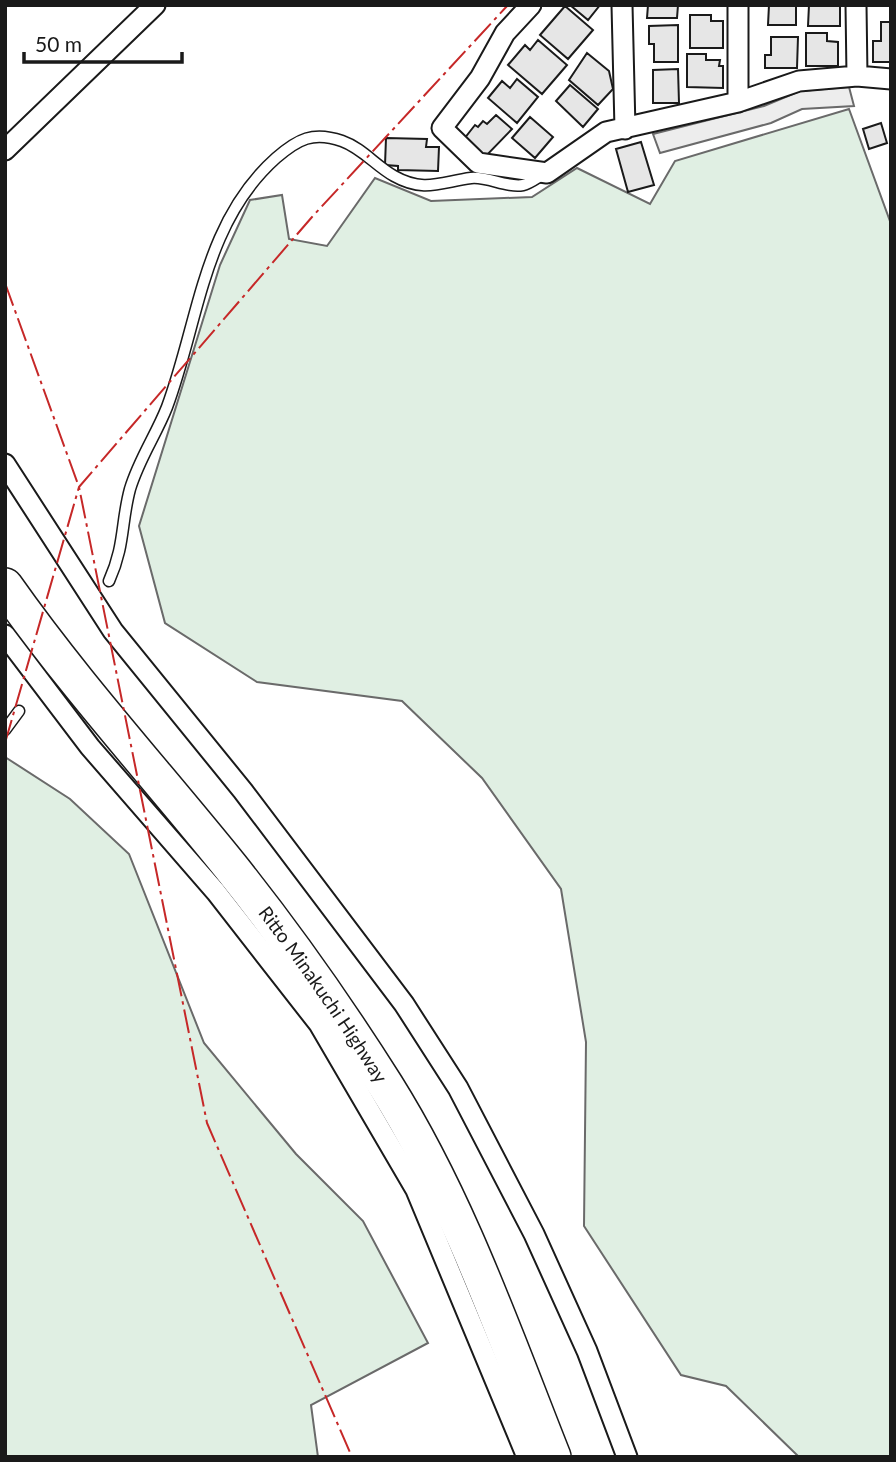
<svg xmlns="http://www.w3.org/2000/svg" width="896" height="1462" viewBox="0 0 896 1462" font-family="Lato,sans-serif">
  <style>
    .green { fill: #e0efe3; stroke: #6a6a6a; stroke-width: 2 }
    .parking { fill: #ededed; stroke: #6a6a6a; stroke-width: 2 }
    .building { fill: #e6e6e6; stroke: #1a1a1a; stroke-width: 2 }
    .lines { fill: none; stroke-linecap: round; stroke-linejoin: round }
    .lane-casing { stroke: #1a1a1a; stroke-width: 13 }
    .street-casing { stroke: #1a1a1a; stroke-width: 23 }
    .highway-casing { stroke: #1a1a1a; stroke-width: 38 }
    .lane { stroke: #fff; stroke-width: 10 }
    .street { stroke: #fff; stroke-width: 19 }
    .highway { stroke: #fff; stroke-width: 35 }
    .power { stroke: #c62828; stroke-width: 2; stroke-dasharray: 24 5 3.5 5; stroke-linecap: butt }
    .labels { text-anchor: middle; stroke-width: 5; stroke-linejoin: round; paint-order: stroke }
    .street-label { font-size: 19px; fill: #1a1a1a; stroke: #fff }
  </style>
  <rect width="100%" height="100%" fill="#fff"/>
  <path class="green" d="M 849,109 L 891,224 L 891,1457 L 799,1457 L 726,1386 L 681,1375 L 584,1226 L 586,1042 L 561,889 L 482,778 L 402,701 L 257,682 L 165,623 L 139,526 L 220,265 L 250,200 L 282,195 L 289,239 L 327,246 L 375,178 L 431,201 L 532,197 L 577,168 L 650,204 L 675,161 Z
    M 5,757 L 70,799 L 129,854 L 204,1043 L 296,1154 L 363,1221 L 428,1343 L 311,1405 L 318,1457 L 5,1457 Z"/>
  <path class="parking" d="M 849,87 L 854,106 L 802,109 L 771,123 L 660,153 L 653,134 L 764,106 L 800,91 Z"/>
  <path class="building" d="M 570,5 L 600,5 L 588,20 Z
    M 648,5 L 678,5 L 677,18 L 647,18 Z
    M 769,5 L 796,5 L 796,25 L 768,25 Z
    M 809,5 L 840,5 L 840,26 L 808,26 Z
    M 565,6 L 593,30 L 568,59 L 540,35 Z
    M 690,15 L 711,15 L 711,21 L 723,21 L 723,48 L 690,48 Z
    M 881,22 L 891,22 L 891,62 L 873,62 L 873,41 L 881,41 Z
    M 678,25 L 678,62 L 654,62 L 654,44 L 649,44 L 649,26 Z
    M 806,33 L 827,33 L 827,41 L 838,42 L 838,66 L 806,66 Z
    M 771,37 L 798,37 L 797,68 L 765,68 L 765,55 L 771,55 Z
    M 538,40 L 567,65 L 542,94 L 508,65 L 525,45 L 530,50 Z
    M 587,53 L 609,71 L 613,89 L 598,105 L 569,80 Z
    M 687,54 L 706,54 L 706,60 L 720,60 L 719,66 L 723,66 L 723,88 L 687,87 Z
    M 678,69 L 679,103 L 653,103 L 653,70 Z
    M 517,79 L 538,97 L 517,123 L 488,98 L 502,81 L 510,88 Z
    M 570,85 L 598,109 L 583,127 L 556,101 Z
    M 496,115 L 512,129 L 485,157 L 464,139 L 475,125 L 478,127 L 483,121 L 487,124 Z
    M 530,117 L 553,137 L 535,158 L 512,138 Z
    M 881,123 L 887,143 L 869,149 L 863,129 Z
    M 386,138 L 427,139 L 426,147 L 439,147 L 438,171 L 398,170 L 398,166 L 385,165 Z
    M 641,142 L 654,185 L 628,192 L 616,149 Z"/>
  <g class="lines">
    <defs>
      <path id="lane" d="M 109,581 C 125,546 121,522 130,489 C 139,459 156,435 167,407 C 199,321 203,223 276,158 C 298,139 313,131 342,141 C 362,148 376,166 394,176 C 424,193 441,182 471,178 C 487,176 507,188 523,185 C 529,184 537,178 542,175
        M 5,730 L 19,711"/>
      <path id="street" d="M 531,5 L 505,33 L 480,78 L 442,128 L 478,163 L 547,173 L 606,132 L 738,102 L 799,81 L 857,76 L 891,79
        M 622,5 L 625,129
        M 738,5 L 738,102
        M 856,5 L 857,76
        M 5,150 L 155,5
        M 5,464 L 113,631 L 243,791 L 404,1004 L 458,1088 L 534,1234 L 587,1351 L 627,1457
        M 5,635 L 90,747 L 216,892 L 319,1024 L 416,1190 L 527,1457"/>
      <g id="highway">
        <path id="s1" d="M 5,586 C 74,684 155,773 230,866 C 286,936 338,1010 386,1086 C 458,1201 503,1331 553,1457"/>
      </g>
    </defs>
    <use href="#lane" class="lane-casing"/>
    <use href="#street" class="street-casing"/>
    <use href="#highway" class="highway-casing"/>
    <use href="#lane" class="lane"/>
    <use href="#street" class="street"/>
    <use href="#highway" class="highway"/>
    <path class="power" d="M 5,283 L 79,487 L 207,1123 L 352,1457
      M 5,743 L 79,487 L 312,217 L 508,5"/>
  </g>
  <g class="labels">
    <g class="street-label">
      <text dy="7" stroke="none"><textPath href="#s1" startOffset="518">Ritto Minakuchi Highway</textPath></text>
    </g>
  </g>
  <rect width="896" height="1462" fill="none" stroke="#1a1a1a" stroke-width="14"/>
  <path d="M24 52v10h158v-10" fill="none" stroke="#1a1a1a" stroke-width="3.5"/>
  <text x="35" y="52" font-size="21" fill="#1a1a1a" stroke="#ffffff" stroke-width="5" paint-order="stroke">50 m</text>
</svg>
